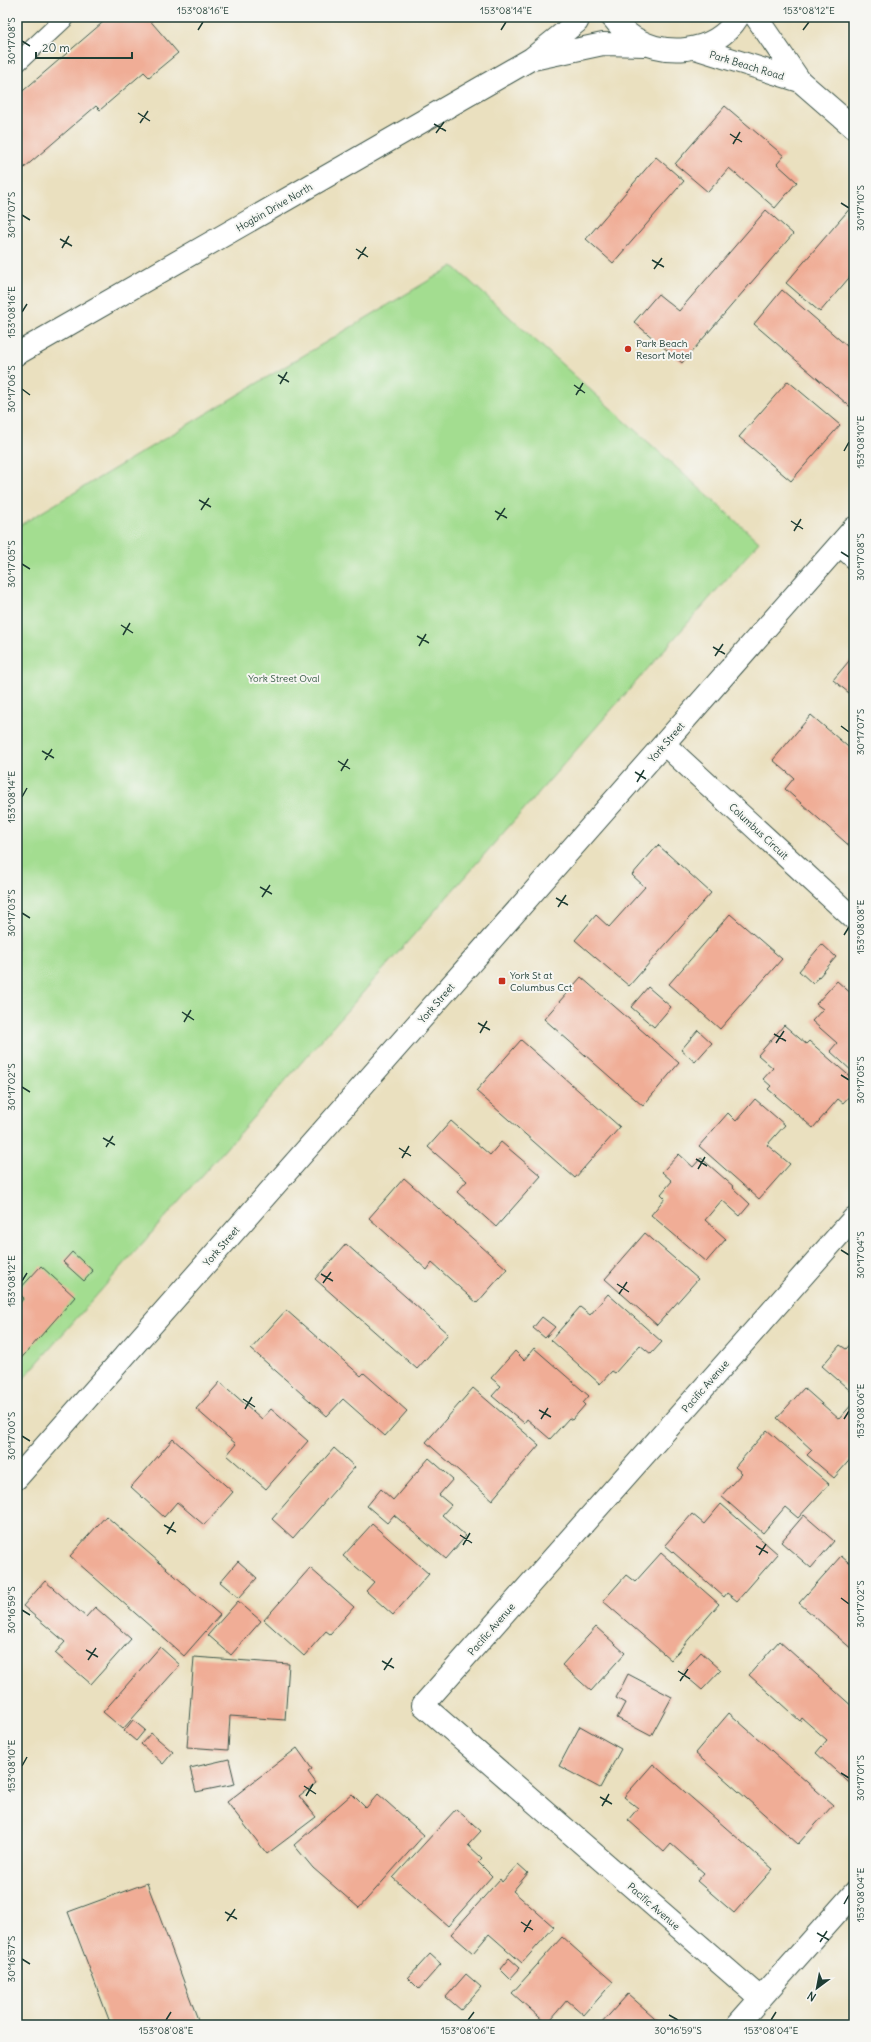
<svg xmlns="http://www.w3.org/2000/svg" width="871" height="2042" viewBox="0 0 871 2042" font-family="Delius,sans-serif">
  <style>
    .green { fill: #a3dd90; stroke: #618d62 }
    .building { fill: #f0ad96 }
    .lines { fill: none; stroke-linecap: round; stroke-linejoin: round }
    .lane-casing { stroke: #3d5549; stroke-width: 20 }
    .street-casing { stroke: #3d5549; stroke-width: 24 }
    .secondary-casing { stroke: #3d5549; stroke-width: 24 }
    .lane { stroke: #fff; stroke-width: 18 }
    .street { stroke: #fff; stroke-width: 22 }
    .secondary { stroke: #fff; stroke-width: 22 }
    .ticks { fill: none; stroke: #1f3d34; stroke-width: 1.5 }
    .poi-dot { fill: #c8321e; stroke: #f6f6f2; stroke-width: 1.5 }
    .labels { text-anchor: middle; stroke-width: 4; stroke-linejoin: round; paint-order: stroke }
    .street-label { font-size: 10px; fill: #1f3d34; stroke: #f6f6f2 }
    .poi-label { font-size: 10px; fill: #1f3d34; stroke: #f6f6f2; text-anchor: start }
    .park-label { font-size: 10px; fill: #395d46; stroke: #f6f6f2 }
    .neatline { fill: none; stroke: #1f3d34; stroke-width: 1.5 }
    .ticks-label { font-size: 10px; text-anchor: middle; fill: #1f3d34 }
  </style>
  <rect width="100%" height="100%" fill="#f6f6f2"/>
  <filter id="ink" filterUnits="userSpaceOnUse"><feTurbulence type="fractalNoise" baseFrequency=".025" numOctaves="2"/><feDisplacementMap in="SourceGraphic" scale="8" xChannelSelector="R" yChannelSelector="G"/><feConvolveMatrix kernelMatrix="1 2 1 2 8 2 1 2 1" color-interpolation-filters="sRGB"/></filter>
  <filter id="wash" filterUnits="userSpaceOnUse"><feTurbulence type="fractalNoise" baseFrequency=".012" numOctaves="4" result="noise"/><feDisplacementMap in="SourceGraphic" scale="16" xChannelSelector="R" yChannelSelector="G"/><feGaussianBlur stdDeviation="0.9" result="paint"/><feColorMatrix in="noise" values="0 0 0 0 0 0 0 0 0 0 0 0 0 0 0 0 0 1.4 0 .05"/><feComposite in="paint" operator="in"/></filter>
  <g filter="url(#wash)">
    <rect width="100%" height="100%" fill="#eae0bf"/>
    <path class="green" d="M 453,266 L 759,542 L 17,1386 L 17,527 Z"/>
    <g id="blocks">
      <path class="building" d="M 109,17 L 147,17 L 178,53 L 149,77 L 144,72 L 100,110 L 96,106 L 17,174 L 17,96 Z
        M 725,106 L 784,156 L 777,164 L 797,182 L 775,208 L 729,168 L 708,192 L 675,164 Z
        M 656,157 L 684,181 L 613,263 L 586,239 Z
        M 852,206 L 854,207 L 854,272 L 820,312 L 786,283 Z
        M 766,210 L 793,234 L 682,363 L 634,322 L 658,294 L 679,311 Z
        M 782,290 L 854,352 L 854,410 L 754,324 Z
        M 788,381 L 840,425 L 791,481 L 739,437 Z
        M 854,655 L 854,697 L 833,680 Z
        M 811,715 L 854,752 L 853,849 L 785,789 L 794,778 L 773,760 Z
        M 658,845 L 711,893 L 629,986 L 575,940 L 596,915 L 609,927 L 645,887 L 632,875 Z
        M 730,914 L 782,959 L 720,1029 L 669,984 Z
        M 822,944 L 836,957 L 813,984 L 799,971 Z
        M 581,977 L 679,1063 L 643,1106 L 544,1019 Z
        M 837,981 L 854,996 L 854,1073 L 830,1051 L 837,1043 L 812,1021 L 823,1009 L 816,1004 Z
        M 648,987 L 671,1007 L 654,1027 L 631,1007 Z
        M 784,1025 L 806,1044 L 809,1041 L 854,1080 L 854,1091 L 843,1103 L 838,1099 L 813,1128 L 768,1089 L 771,1086 L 763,1079 L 773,1068 L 758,1055 Z
        M 698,1030 L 712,1043 L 695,1062 L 681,1050 Z
        M 521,1040 L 620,1127 L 575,1178 L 476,1091 Z
        M 755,1099 L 785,1125 L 767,1145 L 790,1164 L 759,1199 L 699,1146 L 728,1113 L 736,1121 Z
        M 451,1121 L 490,1155 L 501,1142 L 541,1176 L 496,1227 L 457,1192 L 467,1181 L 428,1147 Z
        M 679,1154 L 693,1167 L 701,1158 L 734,1187 L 733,1188 L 750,1204 L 740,1216 L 722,1200 L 705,1220 L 726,1239 L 706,1262 L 651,1215 L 665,1198 L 661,1194 L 672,1181 L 662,1172 Z
        M 404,1178 L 507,1269 L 477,1303 L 432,1263 L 427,1270 L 369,1218 Z
        M 645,1233 L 698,1279 L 657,1325 L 605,1279 Z
        M 346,1244 L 448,1334 L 417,1369 L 315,1279 Z
        M 72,1252 L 93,1271 L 84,1281 L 63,1262 Z
        M 41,1266 L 75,1297 L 17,1363 L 17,1306 L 24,1298 L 17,1292 Z
        M 608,1294 L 662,1342 L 651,1354 L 640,1345 L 615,1373 L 612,1371 L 600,1384 L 551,1340 L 580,1307 L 590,1315 Z
        M 286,1310 L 361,1376 L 364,1373 L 407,1411 L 385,1436 L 343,1399 L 327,1416 L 251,1349 Z
        M 542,1317 L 555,1327 L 545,1338 L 533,1328 Z
        M 854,1340 L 854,1394 L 822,1366 L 840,1345 L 846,1349 Z
        M 534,1348 L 589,1396 L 583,1403 L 585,1405 L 572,1420 L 569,1418 L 550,1439 L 527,1419 L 524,1423 L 492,1396 L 501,1386 L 491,1378 L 515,1351 L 524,1360 Z
        M 220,1382 L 262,1419 L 271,1409 L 308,1441 L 266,1489 L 227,1455 L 236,1444 L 196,1409 Z
        M 473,1388 L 539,1445 L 492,1500 L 426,1442 Z
        M 804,1388 L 839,1419 L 854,1402 L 854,1455 L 834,1478 L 807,1455 L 812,1450 L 777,1418 Z
        M 767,1430 L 829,1484 L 798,1518 L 785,1507 L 763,1533 L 721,1496 L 742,1473 L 735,1467 Z
        M 173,1439 L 233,1492 L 204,1525 L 177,1502 L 164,1517 L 131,1487 Z
        M 334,1448 L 355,1467 L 293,1538 L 272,1519 Z
        M 429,1458 L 453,1479 L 439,1495 L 451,1505 L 442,1515 L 466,1536 L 446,1559 L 394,1515 L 387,1523 L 367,1506 L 381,1489 L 393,1500 Z
        M 721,1504 L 778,1554 L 737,1601 L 727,1593 L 724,1597 L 665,1545 L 692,1514 L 704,1524 Z
        M 804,1515 L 834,1541 L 811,1568 L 781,1542 Z
        M 106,1516 L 220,1615 L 184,1656 L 70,1556 Z
        M 372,1524 L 429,1574 L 393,1615 L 366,1591 L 374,1582 L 343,1556 Z
        M 661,1553 L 719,1604 L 671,1660 L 603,1601 L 626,1575 L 635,1582 Z
        M 841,1556 L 854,1567 L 854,1651 L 799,1603 Z
        M 238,1561 L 257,1578 L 239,1598 L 220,1582 Z
        M 310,1568 L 354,1607 L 330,1634 L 326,1631 L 304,1656 L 264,1620 Z
        M 45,1581 L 86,1617 L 95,1607 L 131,1639 L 91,1684 L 55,1653 L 65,1642 L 23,1606 Z
        M 238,1601 L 261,1621 L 231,1655 L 208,1635 Z
        M 596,1627 L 625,1653 L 591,1691 L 562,1665 Z
        M 779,1641 L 854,1708 L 854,1787 L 816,1753 L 827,1740 L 802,1718 L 800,1721 L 749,1675 Z
        M 160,1647 L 180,1665 L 123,1729 L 103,1712 Z
        M 701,1652 L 721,1670 L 702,1690 L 682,1673 Z
        M 194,1657 L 289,1664 L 285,1720 L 230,1716 L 228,1750 L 187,1747 Z
        M 628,1674 L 672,1697 L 651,1736 L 617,1718 L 625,1703 L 616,1698 Z
        M 729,1713 L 833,1805 L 798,1844 L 695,1753 Z
        M 133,1720 L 145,1730 L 136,1741 L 124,1731 Z
        M 580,1726 L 621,1749 L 600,1788 L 559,1766 Z
        M 151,1733 L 173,1752 L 163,1764 L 141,1744 Z
        M 297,1748 L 312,1769 L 308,1772 L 316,1783 L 299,1796 L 316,1817 L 267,1854 L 227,1802 Z
        M 229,1759 L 235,1784 L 196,1792 L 190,1768 Z
        M 653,1764 L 773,1869 L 734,1913 L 697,1881 L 704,1873 L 671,1844 L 664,1852 L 628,1820 L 638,1808 L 624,1797 Z
        M 352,1794 L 366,1808 L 378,1794 L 424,1835 L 359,1908 L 313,1868 L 294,1845 Z
        M 456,1809 L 481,1831 L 468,1845 L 482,1858 L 478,1862 L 492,1876 L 448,1926 L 393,1878 Z
        M 518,1864 L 528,1873 L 513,1891 L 554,1927 L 522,1963 L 489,1934 L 473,1953 L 451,1934 L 500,1879 L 502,1882 Z
        M 147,1883 L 200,2025 L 111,2025 L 68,1912 Z
        M 562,1937 L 613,1982 L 584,2015 L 567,2000 L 547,2024 L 512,1993 Z
        M 430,1954 L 441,1964 L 419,1989 L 408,1978 Z
        M 509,1958 L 520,1968 L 510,1979 L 500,1969 Z
        M 466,1974 L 481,1987 L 461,2010 L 446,1997 Z
        M 628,1994 L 663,2025 L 600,2025 Z"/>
    </g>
  </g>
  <g filter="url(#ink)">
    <use href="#blocks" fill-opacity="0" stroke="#3d5549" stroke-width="1"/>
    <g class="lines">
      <defs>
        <path id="lane" d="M 17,63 L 66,17
          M 838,546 L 854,560"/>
        <path id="street" d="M 664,744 L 854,919
          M 17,1478 L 854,528
          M 760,1998 L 423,1705 L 854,1218
          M 737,2025 L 854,1893"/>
        <path id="secondary" d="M 612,17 C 617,22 621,29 627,33 C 660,59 715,55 738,17
          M 756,17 L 800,81 L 854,128
          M 695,48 L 800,81
          M 533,59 L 603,44 L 645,45
          M 17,354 L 531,59 L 577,22 L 579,17"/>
      </defs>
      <use href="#lane" class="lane-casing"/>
      <use href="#street" class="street-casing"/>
      <use href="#secondary" class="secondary-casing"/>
      <use href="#lane" class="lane"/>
      <use href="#street" class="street"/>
      <use href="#secondary" class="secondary"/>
    </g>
  </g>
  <path class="ticks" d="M 198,30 L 203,22M 501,30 L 506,22M 803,30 L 809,22M 22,41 L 30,46M 138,113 L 150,121M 140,123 L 148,111M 434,124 L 446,131M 436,133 L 444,122M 730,134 L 742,142M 733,144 L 740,132M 841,203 L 849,208M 22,215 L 30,220M 60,239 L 72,246M 62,248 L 69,236M 356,249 L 368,257M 358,259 L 366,247M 652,260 L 664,267M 654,269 L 662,258M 22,312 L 27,304M 278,375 L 289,382M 280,384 L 287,372M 574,385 L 585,393M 22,389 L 30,395M 576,395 L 583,383M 844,451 L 849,442M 199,500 L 211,507M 201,510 L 209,498M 495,511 L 507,518M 497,520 L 505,508M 791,521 L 803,529M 794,531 L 801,519M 841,552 L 849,557M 22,564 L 30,569M 121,625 L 133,633M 123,635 L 130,623M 417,636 L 429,643M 419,646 L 426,634M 713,647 L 725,654M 715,656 L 723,644M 841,726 L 849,732M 42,751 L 54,758M 45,760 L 52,749M 338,761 L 350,769M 341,771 L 348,759M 635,772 L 646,779M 637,782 L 644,770M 22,797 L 27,788M 260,887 L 272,894M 262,897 L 270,885M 556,898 L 568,905M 558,907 L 566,895M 22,913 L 30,918M 844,935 L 849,927M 182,1012 L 194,1020M 184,1022 L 191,1010M 478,1023 L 490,1030M 480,1033 L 487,1021M 774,1034 L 786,1041M 776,1043 L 784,1031M 841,1075 L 849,1080M 22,1087 L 30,1092M 103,1138 L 115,1145M 106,1147 L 113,1136M 399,1148 L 411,1156M 402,1158 L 409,1146M 696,1159 L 707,1166M 698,1169 L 705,1157M 841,1250 L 849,1255M 321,1274 L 333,1281M 22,1281 L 27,1273M 323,1283 L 331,1272M 617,1284 L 629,1292M 619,1294 L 627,1282M 243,1399 L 255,1407M 245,1409 L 252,1397M 539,1410 L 551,1417M 541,1419 L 548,1408M 844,1419 L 849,1411M 22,1436 L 30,1441M 164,1525 L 176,1532M 167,1534 L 174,1522M 460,1535 L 472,1543M 463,1545 L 470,1533M 756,1546 L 768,1553M 759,1555 L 766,1544M 841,1598 L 849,1604M 22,1610 L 30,1615M 86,1650 L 98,1657M 88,1660 L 96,1648M 382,1661 L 394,1668M 384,1670 L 392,1658M 678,1671 L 690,1679M 680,1681 L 688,1669M 22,1766 L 27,1757M 841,1773 L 849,1778M 304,1786 L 316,1794M 306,1796 L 313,1784M 600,1797 L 612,1804M 602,1806 L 609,1794M 844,1904 L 849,1895M 225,1912 L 237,1919M 227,1921 L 235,1909M 521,1922 L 533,1930M 524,1932 L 531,1920M 817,1933 L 829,1940M 820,1942 L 827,1931M 22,1959 L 30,1964M 669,2015 L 678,2020M 166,2020 L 171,2012M 468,2020 L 474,2012M 771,2020 L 776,2012"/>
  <g class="poi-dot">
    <circle cx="628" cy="349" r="4"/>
    <rect x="498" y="977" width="8" height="8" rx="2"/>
  </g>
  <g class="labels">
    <g class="street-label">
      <text transform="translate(747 65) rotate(17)" y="4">Park Beach Road</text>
      <text transform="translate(274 207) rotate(-30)" y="4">Hogbin Drive North</text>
      <text transform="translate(666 742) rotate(-49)" y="4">York Street</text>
      <text transform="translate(759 831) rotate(43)" y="4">Columbus Circuit</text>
      <text transform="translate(436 1003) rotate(-49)" y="4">York Street</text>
      <text transform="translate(221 1246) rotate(-49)" y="4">York Street</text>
      <text transform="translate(705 1386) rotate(-49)" y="4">Pacific Avenue</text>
      <text transform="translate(491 1629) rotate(-49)" y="4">Pacific Avenue</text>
      <text transform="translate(654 1906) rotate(41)" y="4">Pacific Avenue</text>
    </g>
    <g class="poi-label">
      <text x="636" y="347">Park Beach<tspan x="636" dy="12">Resort Motel</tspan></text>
      <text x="510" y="979">York St at<tspan x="510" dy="12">Columbus Cct</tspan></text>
    </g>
    <g class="park-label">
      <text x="284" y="682">York Street Oval</text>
    </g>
  </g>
  <rect width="871" height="2042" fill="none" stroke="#f6f6f2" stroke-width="44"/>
  <g transform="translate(817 1988) rotate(212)" stroke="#f6f6f2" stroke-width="3" paint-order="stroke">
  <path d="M0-3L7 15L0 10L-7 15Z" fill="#1f3d34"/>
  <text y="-6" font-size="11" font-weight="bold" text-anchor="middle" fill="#1f3d34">N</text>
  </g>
  <path d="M36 52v6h96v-6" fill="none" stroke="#1f3d34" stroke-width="2"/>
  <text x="42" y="52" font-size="12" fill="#1f3d34" stroke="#f6f6f2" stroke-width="3" paint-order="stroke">20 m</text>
  <rect x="22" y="22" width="827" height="1998" class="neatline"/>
  <g class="ticks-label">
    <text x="203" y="14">153°08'16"E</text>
    <text x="506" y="14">153°08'14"E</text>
    <text x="809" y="14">153°08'12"E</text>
    <text transform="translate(11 41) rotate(-90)" y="4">30°17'08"S</text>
    <text transform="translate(860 208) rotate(-90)" y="4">30°17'10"S</text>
    <text transform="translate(11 215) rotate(-90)" y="4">30°17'07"S</text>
    <text transform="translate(11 312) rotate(-90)" y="4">153°08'16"E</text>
    <text transform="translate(11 389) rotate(-90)" y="4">30°17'06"S</text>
    <text transform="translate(860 442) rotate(-90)" y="4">153°08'10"E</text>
    <text transform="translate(860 557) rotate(-90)" y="4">30°17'08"S</text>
    <text transform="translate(11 564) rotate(-90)" y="4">30°17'05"S</text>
    <text transform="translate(860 732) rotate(-90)" y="4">30°17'07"S</text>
    <text transform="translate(11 797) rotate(-90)" y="4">153°08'14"E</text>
    <text transform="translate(11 913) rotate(-90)" y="4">30°17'03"S</text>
    <text transform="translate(860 927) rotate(-90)" y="4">153°08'08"E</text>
    <text transform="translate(860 1080) rotate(-90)" y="4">30°17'05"S</text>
    <text transform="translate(11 1087) rotate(-90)" y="4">30°17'02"S</text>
    <text transform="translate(860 1255) rotate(-90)" y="4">30°17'04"S</text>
    <text transform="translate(11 1281) rotate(-90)" y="4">153°08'12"E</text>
    <text transform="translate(860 1411) rotate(-90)" y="4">153°08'06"E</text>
    <text transform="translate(11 1436) rotate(-90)" y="4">30°17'00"S</text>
    <text transform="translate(860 1604) rotate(-90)" y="4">30°17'02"S</text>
    <text transform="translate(11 1610) rotate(-90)" y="4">30°16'59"S</text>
    <text transform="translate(11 1766) rotate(-90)" y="4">153°08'10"E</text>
    <text transform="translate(860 1778) rotate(-90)" y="4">30°17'01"S</text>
    <text transform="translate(860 1895) rotate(-90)" y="4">153°08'04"E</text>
    <text transform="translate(11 1959) rotate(-90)" y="4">30°16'57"S</text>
    <text x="166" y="2034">153°08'08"E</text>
    <text x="468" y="2034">153°08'06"E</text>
    <text x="678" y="2034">30°16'59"S</text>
    <text x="771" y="2034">153°08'04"E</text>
  </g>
</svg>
